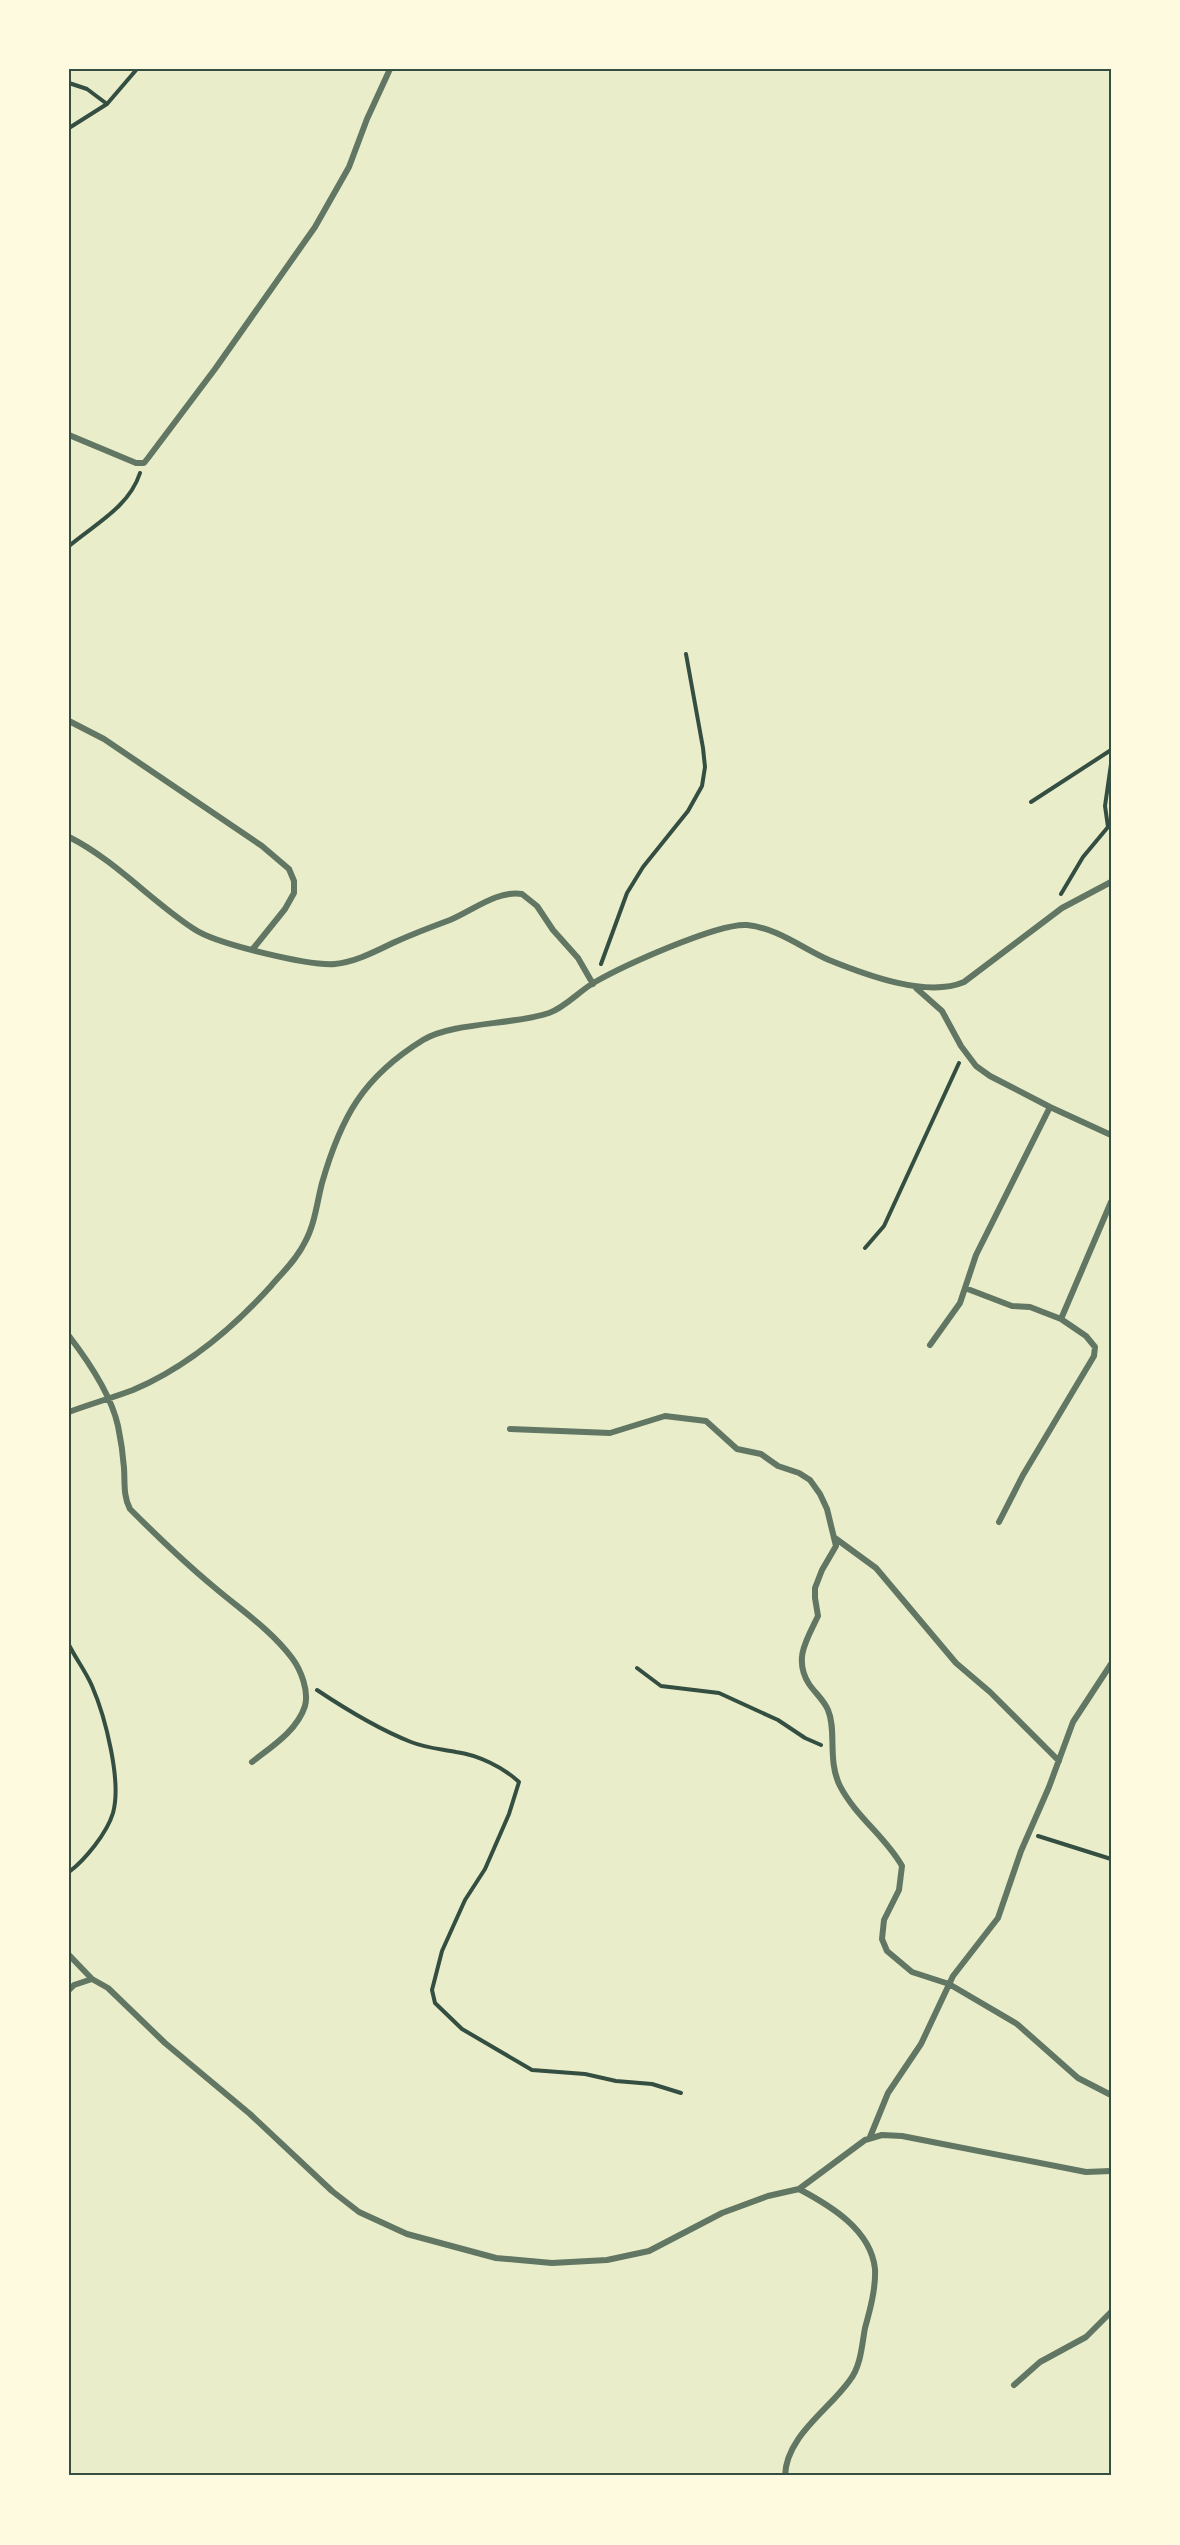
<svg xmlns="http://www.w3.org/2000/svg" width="1180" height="2545" viewBox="0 0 1180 2545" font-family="'Libre Baskerville',serif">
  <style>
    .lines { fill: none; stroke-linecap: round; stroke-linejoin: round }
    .path { stroke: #344e41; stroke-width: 4 }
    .minor { stroke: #617663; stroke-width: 6 }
    .neatline { fill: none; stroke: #344e41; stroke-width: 2 }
  </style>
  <rect width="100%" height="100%" fill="#e9edc9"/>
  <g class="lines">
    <path class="path" d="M 69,83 L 87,89 L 107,104
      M 69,128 L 107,104 L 137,69
      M 69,546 C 95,524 129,507 140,473
      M 1031,802 L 1111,750
      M 1061,894 L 1083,857 L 1108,827 L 1105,806 L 1111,764
      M 601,964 L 627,893 L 643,867 L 688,811 L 702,786 L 705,767 L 703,748 L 686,654
      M 865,1248 L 884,1226 L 959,1063
      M 69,1645 C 76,1659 86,1672 92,1686 C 105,1716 122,1781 113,1813 C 107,1833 85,1860 69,1872
      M 637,1668 L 661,1686 L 719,1693 L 778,1720 L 805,1738 L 821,1745
      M 317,1690 C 347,1710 378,1729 411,1742 C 426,1748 441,1749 456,1752 C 478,1755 503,1767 519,1782 L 509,1814 L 485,1869 L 465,1900 L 442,1951 L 432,1990 L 435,2003 L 462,2029 L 532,2070 L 585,2074 L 616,2081 L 652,2084 L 681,2093
      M 1038,1836 L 1111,1859"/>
    <path class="minor" d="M 69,435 L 136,463 L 144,463 L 148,458 L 215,369 L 315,227 L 349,167 L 367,119 L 390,69
      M 69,721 L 104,739 L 262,846 L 289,869 L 294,881 L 294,893 L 285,909 L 252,950
      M 69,837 C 115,860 151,901 194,929 C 216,944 309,966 335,964 C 356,962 376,951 395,942 C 413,934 431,927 450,920 C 472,911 497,890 522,894 L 537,906 L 553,930 L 578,958 L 593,984
      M 916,988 L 942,1011 L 961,1046 L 976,1066 L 990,1076 L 1050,1107 L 1111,1135
      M 965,1288 L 1012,1306 L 1030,1307 L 1061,1319 L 1086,1336 L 1095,1347 L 1094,1356 L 1023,1475 L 999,1522
      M 1061,1319 L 1111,1202
      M 69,1336 C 89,1362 111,1394 118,1426 C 121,1440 123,1454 124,1468 C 125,1482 123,1496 130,1509 C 157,1536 185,1563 214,1587 C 241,1610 271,1630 292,1658 C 301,1670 309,1691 305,1706 C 297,1731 271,1747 252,1762
      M 930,1345 L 960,1303 L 976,1255 L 1050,1107
      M 69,1412 C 90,1404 112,1398 133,1390 C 187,1367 232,1329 271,1286 C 283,1272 297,1259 305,1242 C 315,1224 317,1202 322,1183 C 341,1117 363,1077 423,1040 C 453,1022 513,1025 549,1013 C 566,1007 579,991 595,982 C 623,966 717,923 747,925 C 777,928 802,948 829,960 C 866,975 927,998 964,982 L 1062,908 L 1111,882
      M 510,1429 L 610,1433 L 665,1416 L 706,1421 L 737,1449 L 761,1454 L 778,1466 L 799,1473 L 810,1480 L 820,1494 L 827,1509 L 836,1546 L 822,1570 L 815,1588 L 815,1598 L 818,1616 C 807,1639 793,1659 809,1684 C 815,1693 824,1700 828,1710 C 837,1731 827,1760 840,1786 C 856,1817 886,1837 902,1866 L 899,1890 L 884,1920 L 882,1939 L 887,1951 L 912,1972 L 949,1984 L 1017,2024 L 1078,2078 L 1111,2095
      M 835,1538 L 876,1568 L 956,1663 L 990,1692 L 1059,1761
      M 69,1955 L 92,1979
      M 69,1990 L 74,1985 L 92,1979 L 108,1988 L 165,2043 L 250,2114 L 332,2191 L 359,2212 L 407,2234 L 496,2258 L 552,2263 L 607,2260 L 649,2251 L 722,2213 L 768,2196 L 799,2189 L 865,2140 L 882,2135 L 902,2136 L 1086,2172 L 1111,2171
      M 870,2137 L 888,2093 L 921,2044 L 953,1976 L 998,1918 L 1021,1851 L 1049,1787 L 1073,1722 L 1111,1664
      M 1014,2385 L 1040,2362 L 1086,2337 L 1111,2312
      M 785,2476 C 786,2436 829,2410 850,2380 C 861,2366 862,2344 865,2328 C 870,2310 876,2288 875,2269 C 871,2230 831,2206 799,2189"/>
  </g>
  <rect width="1180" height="2545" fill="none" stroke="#fefae0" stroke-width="141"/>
  <rect x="70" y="70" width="1040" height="2404" class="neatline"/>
</svg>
